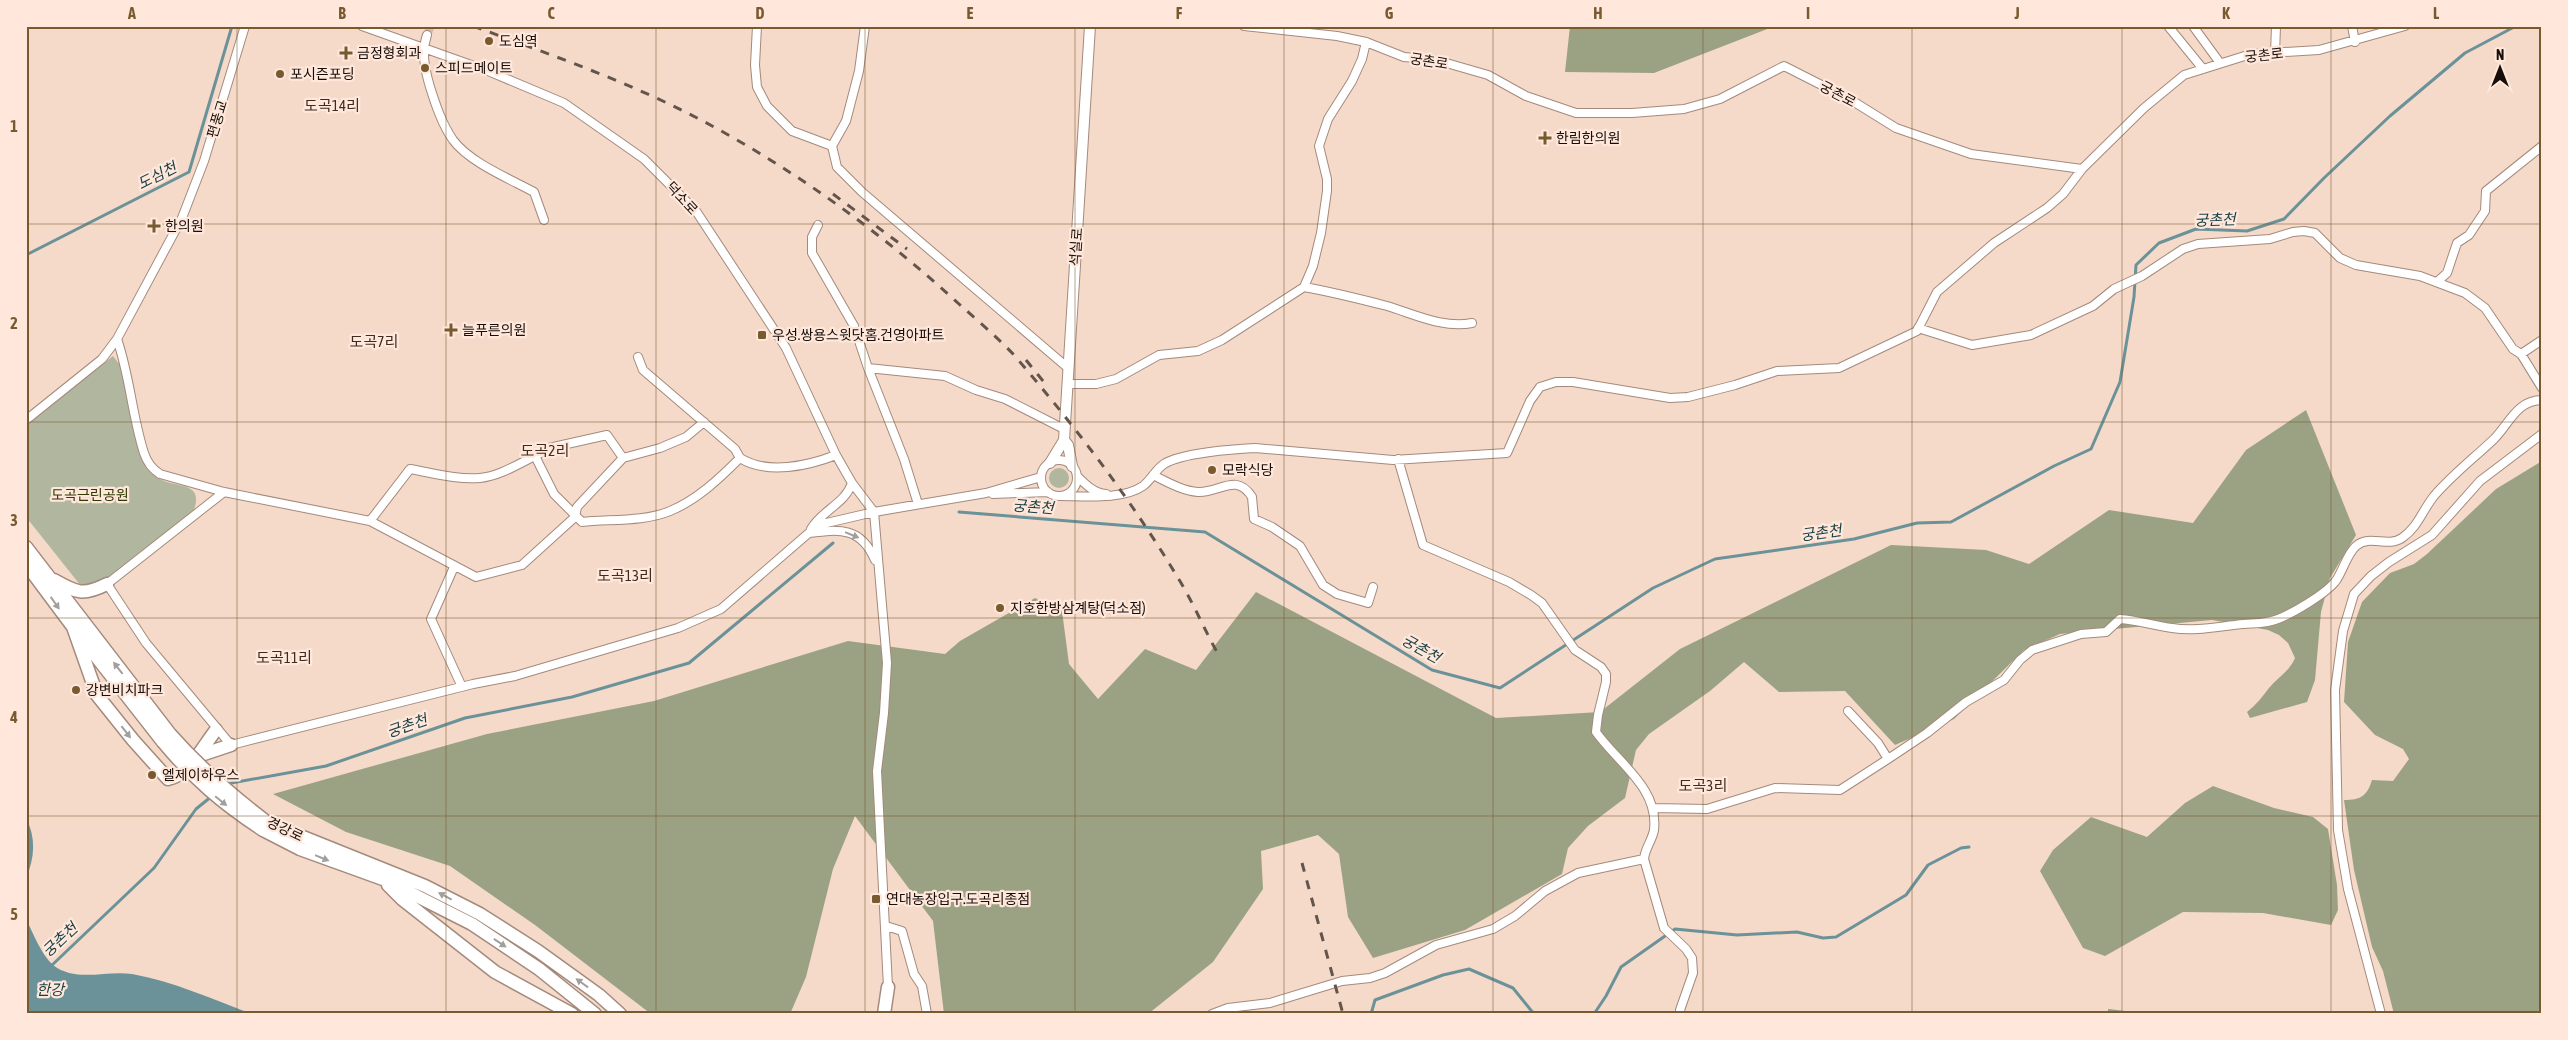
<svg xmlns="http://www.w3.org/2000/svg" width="2568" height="1040" viewBox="0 0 2568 1040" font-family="'Asap Condensed','Noto Sans KR',sans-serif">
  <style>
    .green { fill: #b1b79f }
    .forest { fill: #9ba284 }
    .water { fill: #6b9298 }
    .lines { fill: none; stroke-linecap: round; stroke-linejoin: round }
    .stream { stroke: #6b9298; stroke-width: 3 }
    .minor-tunnel { stroke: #d4bbad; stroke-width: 8; stroke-dasharray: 8 4; stroke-linecap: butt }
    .minor-casing { stroke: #a48a7c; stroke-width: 10 }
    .tertiary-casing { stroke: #a48a7c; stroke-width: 12 }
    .primary-casing { stroke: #a48a7c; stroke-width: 15 }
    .minor { stroke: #fff; stroke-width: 8 }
    .tertiary { stroke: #fff; stroke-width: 10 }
    .primary { stroke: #fff; stroke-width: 12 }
    .rail { stroke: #64554c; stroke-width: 3; stroke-dasharray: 9 9; stroke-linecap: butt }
    .primary-bridge-casing { stroke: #a48a7c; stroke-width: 15; stroke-linecap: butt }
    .primary-bridge { stroke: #fff; stroke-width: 12 }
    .oneway { fill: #a29f9d }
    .grid { fill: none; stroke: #795a2f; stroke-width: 1; stroke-opacity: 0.55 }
    .poi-dot { fill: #795a2f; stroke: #ffe8db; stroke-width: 2 }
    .labels { text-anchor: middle; stroke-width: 4.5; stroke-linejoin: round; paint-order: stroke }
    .poi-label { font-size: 14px; fill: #170e09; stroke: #ffe8db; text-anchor: start }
    .street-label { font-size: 14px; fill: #170e09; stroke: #ffe8db }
    .park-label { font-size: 14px; fill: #313903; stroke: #ffe8db }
    .neighbourhood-label { font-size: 15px; fill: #402b1f; stroke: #ffe8db }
    .water-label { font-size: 15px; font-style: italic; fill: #163d42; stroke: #ffe8db }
    .neatline { fill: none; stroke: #795a2f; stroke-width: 2 }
    .grid-label { font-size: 16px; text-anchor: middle; font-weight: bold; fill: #795a2f }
  </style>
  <rect width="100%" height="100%" fill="#f5daca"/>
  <path class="green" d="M 113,356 L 124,370 L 141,456 C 145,466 149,473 158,478 C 175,489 206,480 193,512 L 97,587 L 85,591 L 26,517 L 26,424 Z
    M1049 478a10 10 0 1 1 20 0a10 10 0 1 1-20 0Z"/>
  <path class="forest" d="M 1570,26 L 1775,26 L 1654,73 L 1565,72 Z
    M 2306,410 L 2356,535 L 2330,578 L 2321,612 L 2315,680 L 2307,702 L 2250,718 L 2247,712 C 2257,704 2262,697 2269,688 C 2278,677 2289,672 2295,658 L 2288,643 L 2279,635 L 2268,630 L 2212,620 L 2060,634 L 2024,650 L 1954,719 L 1895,745 L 1845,691 L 1779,692 L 1744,662 L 1710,691 L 1649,734 L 1636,750 L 1625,798 L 1588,826 L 1568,848 L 1562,874 L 1465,930 L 1373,958 L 1348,917 L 1339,854 L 1318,835 L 1261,851 L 1263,889 L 1213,962 L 1148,1014 L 944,1014 L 933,921 L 855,816 L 833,869 L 806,977 L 790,1014 L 651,1014 L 535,925 L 450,866 L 346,832 L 273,794 L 487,734 L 654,701 L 848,641 L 945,654 L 960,641 L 1035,598 L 1062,611 L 1069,664 L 1098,699 L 1145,649 L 1196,670 L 1256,592 L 1496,718 L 1600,712 L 1680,649 L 1891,545 L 1986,550 L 2029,564 L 2109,510 L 2193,523 L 2246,450 Z
    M 2542,461 L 2542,1014 L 2394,1014 L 2383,971 L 2372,947 L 2354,870 L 2344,800 C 2361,800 2367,796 2372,780 L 2393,781 L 2409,759 L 2403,749 L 2375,735 L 2344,702 L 2348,642 L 2362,602 L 2390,573 L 2414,564 L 2427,554 L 2496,489 Z
    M 2213,786 L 2274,808 L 2313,817 L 2328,829 L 2337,885 L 2338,910 L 2331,925 L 2263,913 L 2183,912 L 2105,956 L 2083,948 L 2040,871 L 2053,850 L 2091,817 L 2147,837 L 2185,803 Z
    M 2108,1009 L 2109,1009 L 2150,1014 L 2108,1014 Z"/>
  <path class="water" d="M 26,818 C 36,837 35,858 26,878 Z
    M 26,919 C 33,933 41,954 53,965 C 76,983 106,970 132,974 C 173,981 214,1000 252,1014 L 26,1014 Z"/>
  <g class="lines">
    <path class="stream" d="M 26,255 L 189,172 L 232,26
      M 959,512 L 1205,532 L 1432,670 L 1500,688 L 1653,588 L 1715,559 L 1854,539 L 1917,523 L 1951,522 L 2054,466 L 2091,449 L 2120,382 L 2134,297 L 2136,265 L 2159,243 L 2196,229 L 2247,231 L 2284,219 L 2324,178 L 2390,116 L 2465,53 L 2516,26
      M 226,784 L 326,766 L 465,718 L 572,697 L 689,663 L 833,543
      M 50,967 L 154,868 L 196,809 L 212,796
      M 1371,1014 L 1375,1000 L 1443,975 L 1469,969 L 1513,988 L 1534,1014
      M 1594,1014 L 1606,996 L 1621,967 L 1675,929 L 1737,935 L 1797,932 L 1823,938 L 1836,937 L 1906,895 L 1928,865 L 1961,848 L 1969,847"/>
    <path class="minor-tunnel" d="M 427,35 L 431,26"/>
    <defs>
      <path id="minor" d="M 245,26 L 204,161 L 182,218 L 117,339 C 130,376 132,416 144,453 C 147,462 152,469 160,474 L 224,492 L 370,521 L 476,577 L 522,565 L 575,517 L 577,507 L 623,458 L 660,448 L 686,437 L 704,422
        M 362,26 L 488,71 L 564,103 L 644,159 L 696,211 L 786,348 L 836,455 L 852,483 L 874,512
        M 757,26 L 755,65 L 757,87 L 767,106 L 792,131 L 832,146
        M 865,26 L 859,71 L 846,121 L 832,146 L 837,167 L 862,192 L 1068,368
        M 1244,26 L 1337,36 L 1366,42 L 1404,57 L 1436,60 L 1488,75 L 1526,96 L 1576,113 L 1632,113 L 1684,109 L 1720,99 L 1784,66 L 1851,100 L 1896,128 L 1971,154 L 2082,169 L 2144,108 L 2184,75 L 2251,54 L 2319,50 L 2405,26
        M 2168,26 L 2203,69
        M 2193,26 L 2220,63
        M 2352,26 L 2355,42
        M 427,35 C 421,52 425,70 430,87 C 436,106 442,124 453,140 C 469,162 510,179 534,192 L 544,220
        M 2275,54 L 2276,26
        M 818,225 L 812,237 L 812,253 L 854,326 L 868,368 L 945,376 L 976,390 L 1005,399 L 1064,429
        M 2438,281 L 2447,273 L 2457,243 L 2469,235 L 2485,211 L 2486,191 L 2542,146
        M 1304,287 C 1332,292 1360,299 1387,306 C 1414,314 1444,329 1472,323
        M 1918,328 L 1972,345 L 2031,335 L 2093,306 L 2114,289 L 2142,276 L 2183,249 L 2198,244 L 2270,239 L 2293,232 L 2304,231 L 2315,233 L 2340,258 L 2356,265 L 2420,276 L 2465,293 L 2485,308 L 2513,349 L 2521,354 L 2542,388
        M 2521,354 L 2542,340
        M 638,357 L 643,370 L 735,449 L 740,458
        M 868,368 L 904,459 L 918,504
        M 1067,384 L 1096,384 L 1116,379 L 1159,355 L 1198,351 L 1222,340 L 1304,287 L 1313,266 L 1321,233 L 1327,191 L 1327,179 L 1319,146 L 1328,119 L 1352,81 L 1362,59 L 1366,42
        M 26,420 L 102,359 L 117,339
        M 623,458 L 607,435 L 549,448 L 535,456 L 554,494 L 582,522 C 609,519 644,522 670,511 C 697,500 720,478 740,458 C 767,475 808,466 836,455
        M1041 478a18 18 0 1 1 36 0a18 18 0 1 1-36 0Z
        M 1153,475 C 1167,482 1183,491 1198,492 C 1220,493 1236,472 1252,497 L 1254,519 L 1272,527 L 1300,546 L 1323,585 L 1337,594 L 1368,603 L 1373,587
        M 1077,476 C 1086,485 1094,493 1106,494
        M 224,492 L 107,584 L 146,643 L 231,745 L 473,684 L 515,676 L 678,628 L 721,609 L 818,525 L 874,512 L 986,493 L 1041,477
        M 993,494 L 1048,492
        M 1061,496 C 1084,496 1123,500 1143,486 C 1151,480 1156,469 1164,464 C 1181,453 1234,449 1255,448 L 1393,460 L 1507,453 L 1530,401 L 1540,387 L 1556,382 L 1573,382 L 1670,398 L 1688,397 L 1735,385 L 1777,371 L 1839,368 L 1917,331 L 1937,292 L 1994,243 L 2047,208 L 2063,194 L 2082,169
        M 874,512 L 887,663 L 884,713 L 877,771 L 888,987
        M 370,521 L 410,469 C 433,473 457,480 480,478 C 500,476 518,464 535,456
        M 811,529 C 822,510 845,504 852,483
        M 809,533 C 840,529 861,527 875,560
        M 454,567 L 431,619 L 462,687
        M 1888,759 L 1927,733 L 1966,702 L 2004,680 L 2020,660 L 2032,650 L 2081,634 L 2106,632 L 2120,619 C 2138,620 2154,626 2172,628 C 2196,632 2220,626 2244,624 C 2255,623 2266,624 2278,619 C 2293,613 2324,595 2335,582 C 2343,572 2346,555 2356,546 C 2370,534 2387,548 2402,538 C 2418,527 2422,511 2434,496 C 2452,475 2474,458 2494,439 C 2509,424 2517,400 2542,400
        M 1654,808 L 1707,809 L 1775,788 L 1840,790 L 1888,759 L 1878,743 L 1848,711
        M 1644,859 L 1664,928 L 1686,949 L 1692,958 L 1693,973 L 1680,1010 L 1681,1014
        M 886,926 L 902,931 L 914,974 L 922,986 L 927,1014
        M 1212,1014 L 1228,1008 L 1270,1003 L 1342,981 L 1370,978 L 1385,973 L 1436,945 L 1493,929 L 1515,916 L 1545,891 L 1578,873 L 1644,859 C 1645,848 1652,841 1654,830 C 1659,788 1618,763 1596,732 L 1598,715 L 1606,682 L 1606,674 L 1601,667 L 1575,650 L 1542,603 L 1531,595 L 1509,582 L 1423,545 L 1398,459
        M 2381,1014 L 2348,889 L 2338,830 L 2335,690 L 2343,631 L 2354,594 L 2371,576 L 2389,562 L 2432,535 L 2480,481 L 2542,434"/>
      <path id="tertiary" d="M 1064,440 L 1068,445 L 1072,466
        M 1050,463 L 1064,440 L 1090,26"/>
      <path id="primary" d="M 26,547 L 170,734
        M 26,564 L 73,627 L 163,742
        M 54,580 C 77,593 83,596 107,584
        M 73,627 L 97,695 L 133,740 L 168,779 C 190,774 203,746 216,730
        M 198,756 L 231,745
        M 268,823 L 425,886 L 480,914 L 538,951 L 599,995 L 620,1014
        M 263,830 L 300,849 L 383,879 L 472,924 L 539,969 L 595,1014
        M 388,885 L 402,899 L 495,972 L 572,1014
        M 884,1014 L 888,987"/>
    </defs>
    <use href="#minor" class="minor-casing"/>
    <use href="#tertiary" class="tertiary-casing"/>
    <use href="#primary" class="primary-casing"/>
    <use href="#minor" class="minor"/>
    <use href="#tertiary" class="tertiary"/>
    <use href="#primary" class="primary"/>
    <path class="rail" d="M 473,26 C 554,56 638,85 714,127 C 802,175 885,236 959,304 C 977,320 997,337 1014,355 C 1074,425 1131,499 1178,578 C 1193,602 1204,629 1218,654
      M 833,194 L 907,249
      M 1026,360 L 1048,387
      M 1302,863 L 1343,1014"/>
    <defs>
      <path id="primary-bridge" d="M 170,734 C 201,769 231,795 268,823
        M 163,742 C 194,779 222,803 263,830"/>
    </defs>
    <use href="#primary-bridge" class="primary-bridge-casing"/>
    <use href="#primary-bridge" class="primary-bridge"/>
  </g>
  <defs><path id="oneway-solid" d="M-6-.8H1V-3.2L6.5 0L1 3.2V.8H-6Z" transform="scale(1.25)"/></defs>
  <g class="oneway">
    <use href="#oneway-solid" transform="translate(852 535) rotate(22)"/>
    <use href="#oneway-solid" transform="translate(55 603) rotate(55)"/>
    <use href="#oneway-solid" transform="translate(118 668) rotate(-128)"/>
    <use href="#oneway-solid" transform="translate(126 732) rotate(52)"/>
    <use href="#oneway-solid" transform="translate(221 801) rotate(39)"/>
    <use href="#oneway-solid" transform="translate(322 858) rotate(22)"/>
    <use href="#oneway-solid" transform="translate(445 896) rotate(-152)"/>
    <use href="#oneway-solid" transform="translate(500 943) rotate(34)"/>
    <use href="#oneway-solid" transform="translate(582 983) rotate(-144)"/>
  </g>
  <path class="grid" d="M 237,26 L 237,1014M 446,26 L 446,1014M 656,26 L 656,1014M 865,26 L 865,1014M 1075,26 L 1075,1014M 1284,26 L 1284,1014M 1493,26 L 1493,1014M 1703,26 L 1703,1014M 1912,26 L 1912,1014M 2122,26 L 2122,1014M 2331,26 L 2331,1014M 26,224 L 2542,224M 26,422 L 2542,422M 26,618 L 2542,618M 26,816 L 2542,816"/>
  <g class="poi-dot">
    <circle cx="489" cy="41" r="5"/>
    <path d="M343.5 45.5h5v5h5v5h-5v5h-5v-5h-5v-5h5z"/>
    <circle cx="425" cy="68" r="5"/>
    <circle cx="280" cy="74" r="5"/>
    <path d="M1542.5 130.5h5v5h5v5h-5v5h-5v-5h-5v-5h5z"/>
    <path d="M151.5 218.5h5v5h5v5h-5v5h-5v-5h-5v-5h5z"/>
    <path d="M448.5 322.5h5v5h5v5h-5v5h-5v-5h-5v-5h5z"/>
    <rect x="757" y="330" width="10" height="10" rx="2.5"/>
    <circle cx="1212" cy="470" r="5"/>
    <circle cx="1000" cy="608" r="5"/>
    <circle cx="76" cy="690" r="5"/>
    <circle cx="152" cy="775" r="5"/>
    <rect x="871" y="894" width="10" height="10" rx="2.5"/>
  </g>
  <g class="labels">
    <g class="poi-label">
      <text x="499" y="46">도심역</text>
      <text x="357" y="58">금정형회과</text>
      <text x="435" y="73">스피드메이트</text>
      <text x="290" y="79">포시즌포딩</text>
      <text x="1556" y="143">한림한의원</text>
      <text x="165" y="231">한의원</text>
      <text x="462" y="335">늘푸른의원</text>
      <text x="772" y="340">우성.쌍용스윗닷홈.건영아파트</text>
      <text x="1222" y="475">모락식당</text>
      <text x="1010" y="613">지호한방삼계탕(덕소점)</text>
      <text x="86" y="695">강변비치파크</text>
      <text x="162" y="780">엘제이하우스</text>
      <text x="886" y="904">연대농장입구.도곡리종점</text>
    </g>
    <g class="street-label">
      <text transform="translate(2264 55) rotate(-6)" y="5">궁촌로</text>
      <text transform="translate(1429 61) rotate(9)" y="5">궁촌로</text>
      <text transform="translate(1838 94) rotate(28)" y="5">궁촌로</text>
      <text transform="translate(217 119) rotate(-73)" y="5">편풍교</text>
      <text transform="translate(682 198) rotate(47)" y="5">덕소로</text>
      <text transform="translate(1076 247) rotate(-86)" y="5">석실로</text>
      <text transform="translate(285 829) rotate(25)" y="5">경강로</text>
    </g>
    <g class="park-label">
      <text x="90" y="500">도곡근린공원</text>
    </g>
    <g class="neighbourhood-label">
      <text x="332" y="111">도곡14리</text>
      <text x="374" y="347">도곡7리</text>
      <text x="545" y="456">도곡2리</text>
      <text x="625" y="581">도곡13리</text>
      <text x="284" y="663">도곡11리</text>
      <text x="1703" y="791">도곡3리</text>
    </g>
    <g class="water-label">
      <text transform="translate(157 176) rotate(-27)" y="5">도심천</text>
      <text transform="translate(2215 220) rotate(-2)" y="5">궁촌천</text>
      <text transform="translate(1033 507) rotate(4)" y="5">궁촌천</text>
      <text transform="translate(1821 533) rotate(-8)" y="5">궁촌천</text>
      <text transform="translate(1421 649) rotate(29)" y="5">궁촌천</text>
      <text transform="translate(407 726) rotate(-19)" y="5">궁촌천</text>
      <text transform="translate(60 940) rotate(-43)" y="5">궁촌천</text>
      <text x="50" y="995">한강</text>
    </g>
  </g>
  <rect width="2568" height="1040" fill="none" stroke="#ffe8db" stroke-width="55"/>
  <g transform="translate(2500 68)" stroke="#ffe8db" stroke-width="4" paint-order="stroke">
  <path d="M0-4L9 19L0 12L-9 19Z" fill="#170e09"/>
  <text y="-8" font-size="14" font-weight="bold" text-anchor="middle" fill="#170e09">N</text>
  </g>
  <rect x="28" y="28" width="2512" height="984" class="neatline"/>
  <g class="grid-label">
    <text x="132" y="19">A</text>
    <text x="342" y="19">B</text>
    <text x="551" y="19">C</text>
    <text x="760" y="19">D</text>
    <text x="970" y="19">E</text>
    <text x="1179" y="19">F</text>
    <text x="1389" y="19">G</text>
    <text x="1598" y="19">H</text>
    <text x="1808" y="19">I</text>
    <text x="2017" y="19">J</text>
    <text x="2226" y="19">K</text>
    <text x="2436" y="19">L</text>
    <text x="14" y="132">1</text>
    <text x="14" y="329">2</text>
    <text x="14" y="526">3</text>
    <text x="14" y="723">4</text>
    <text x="14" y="920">5</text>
  </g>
</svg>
